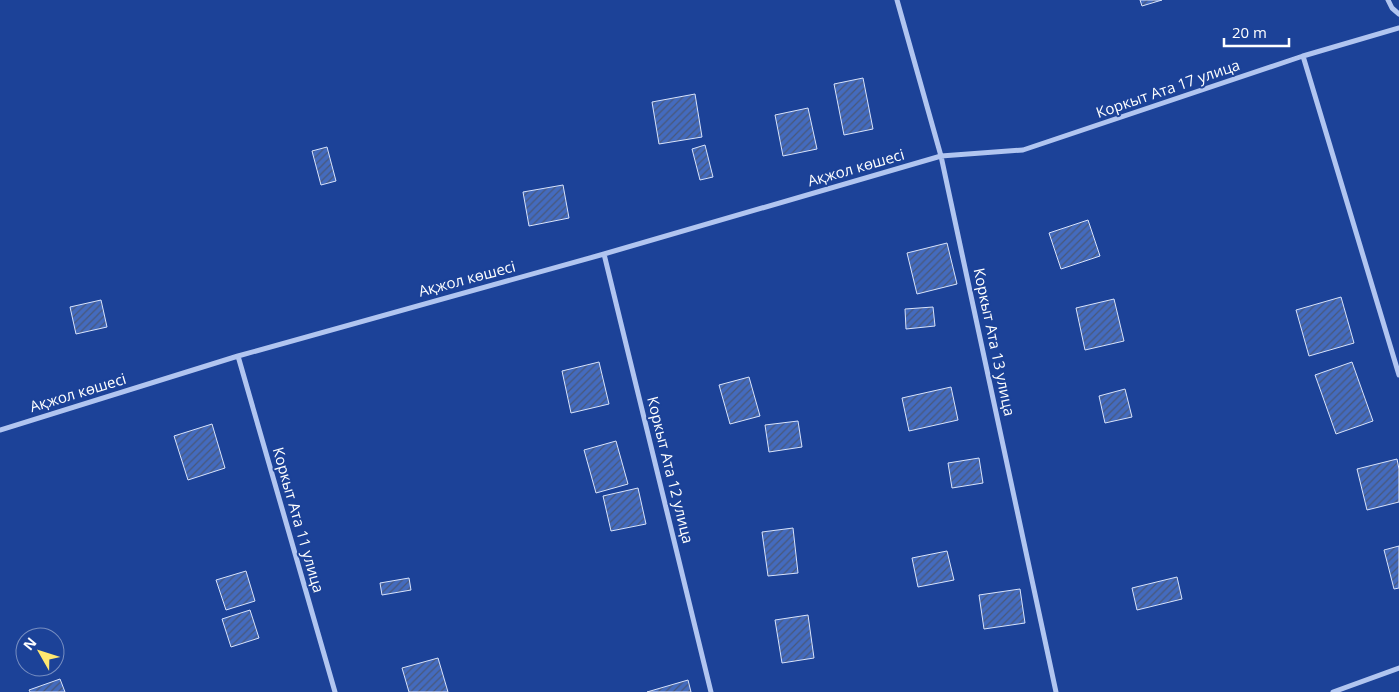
<svg xmlns="http://www.w3.org/2000/svg" width="1399" height="692" viewBox="0 0 1399 692" font-family="'Open Sans',sans-serif">
  <style>
    .building { fill: url(#building-hatch); stroke: #d8e3fb }
    .lines { fill: none; stroke-linecap: round; stroke-linejoin: round }
    .street { stroke: #b1c5f0; stroke-width: 5 }
    .labels { text-anchor: middle; stroke-width: 4; stroke-linejoin: round; paint-order: stroke }
    .street-label { font-size: 15px; fill: #fff; stroke: #1c4298 }
  </style>
  <defs>
    <pattern id="building-hatch" width="6" height="6" patternUnits="userSpaceOnUse" patternTransform="scale(1.25)"><rect width="6" height="6" fill="#446bbe"/><path d="M-1 1l2-2M0 6l6-6M5 7l2-2" fill="none" stroke="#49587a"/></pattern>
  </defs>
  <rect width="100%" height="100%" fill="#1c4298"/>
  <path class="building" d="M 1140,0 L 1162,0 L 1142,6 Z
    M 863,78 L 873,129 L 844,135 L 834,84 Z
    M 695,94 L 702,137 L 659,144 L 652,102 Z
    M 808,108 L 817,149 L 783,156 L 775,115 Z
    M 705,145 L 713,177 L 700,180 L 692,149 Z
    M 327,147 L 336,181 L 321,185 L 312,151 Z
    M 563,185 L 569,218 L 529,226 L 523,192 Z
    M 1088,220 L 1100,256 L 1061,269 L 1049,233 Z
    M 947,243 L 957,284 L 917,294 L 907,253 Z
    M 1341,297 L 1354,343 L 1309,356 L 1296,310 Z
    M 1114,299 L 1124,341 L 1085,350 L 1076,308 Z
    M 101,300 L 107,327 L 76,334 L 70,307 Z
    M 933,307 L 935,326 L 906,329 L 905,309 Z
    M 599,362 L 609,404 L 571,413 L 562,371 Z
    M 1352,362 L 1373,421 L 1336,434 L 1315,375 Z
    M 749,377 L 760,416 L 730,424 L 719,385 Z
    M 951,387 L 958,420 L 909,431 L 902,398 Z
    M 1125,389 L 1132,417 L 1105,423 L 1099,396 Z
    M 798,421 L 802,447 L 769,452 L 765,425 Z
    M 212,424 L 225,468 L 188,480 L 174,436 Z
    M 616,441 L 628,484 L 596,493 L 584,450 Z
    M 979,458 L 983,483 L 952,488 L 948,463 Z
    M 1397,459 L 1399,469 L 1399,502 L 1367,510 L 1357,469 Z
    M 638,488 L 646,524 L 611,531 L 603,496 Z
    M 793,528 L 798,573 L 768,576 L 762,532 Z
    M 1399,546 L 1399,588 L 1394,589 L 1384,550 Z
    M 947,551 L 954,580 L 918,587 L 912,558 Z
    M 246,571 L 255,601 L 226,610 L 216,580 Z
    M 1177,577 L 1182,599 L 1137,610 L 1132,588 Z
    M 409,578 L 411,590 L 382,595 L 380,583 Z
    M 1020,589 L 1025,623 L 984,629 L 979,595 Z
    M 250,610 L 259,638 L 231,647 L 222,619 Z
    M 808,615 L 814,658 L 782,663 L 775,620 Z
    M 438,658 L 448,692 L 409,692 L 402,668 Z
    M 60,679 L 65,692 L 30,692 L 29,690 Z
    M 688,680 L 691,692 L 647,692 Z"/>
  <g class="lines">
    <path class="street" d="M 897,0 L 941,156 L 1056,692
      M 1388,0 L 1392,8 L 1399,14
      M 1303,56 L 1399,375
      M 604,254 L 711,692
      M 238,356 L 335,692
      M 0,430 L 238,356 L 604,254 L 941,156 L 1023,150 L 1303,56 L 1399,28
      M 1333,692 L 1399,668"/>
  </g>
  <g class="labels">
    <g class="street-label">
      <text transform="translate(1168 89) rotate(-19)" y="5">Коркыт Ата 17 улица</text>
      <text transform="translate(856 168) rotate(-16)" y="5">Ақжол көшесі</text>
      <text transform="translate(467 279) rotate(-15)" y="5">Ақжол көшесі</text>
      <text transform="translate(994 342) rotate(78)" y="5">Коркыт Ата 13 улица</text>
      <text transform="translate(78 393) rotate(-17)" y="5">Ақжол көшесі</text>
      <text transform="translate(670 470) rotate(76)" y="5">Коркыт Ата 12 улица</text>
      <text transform="translate(298 520) rotate(74)" y="5">Коркыт Ата 11 улица</text>
    </g>
  </g>
  <g transform="translate(40 652) rotate(309)"><circle r="24" fill="#1c4298" stroke="#778ec1"/>
  <path d="M0-4L9 19L0 12L-9 19Z" fill="#ffe870"/>
  <text y="-8" font-size="14" font-weight="bold" text-anchor="middle" fill="#ffffff">N</text>
  </g>
  <path d="M1224 38v8h65v-8" fill="none" stroke="#ffffff" stroke-width="2.5"/>
  <text x="1232" y="38" font-size="15" fill="#ffffff" stroke="#1c4298" stroke-width="4" paint-order="stroke">20 m</text>
</svg>
